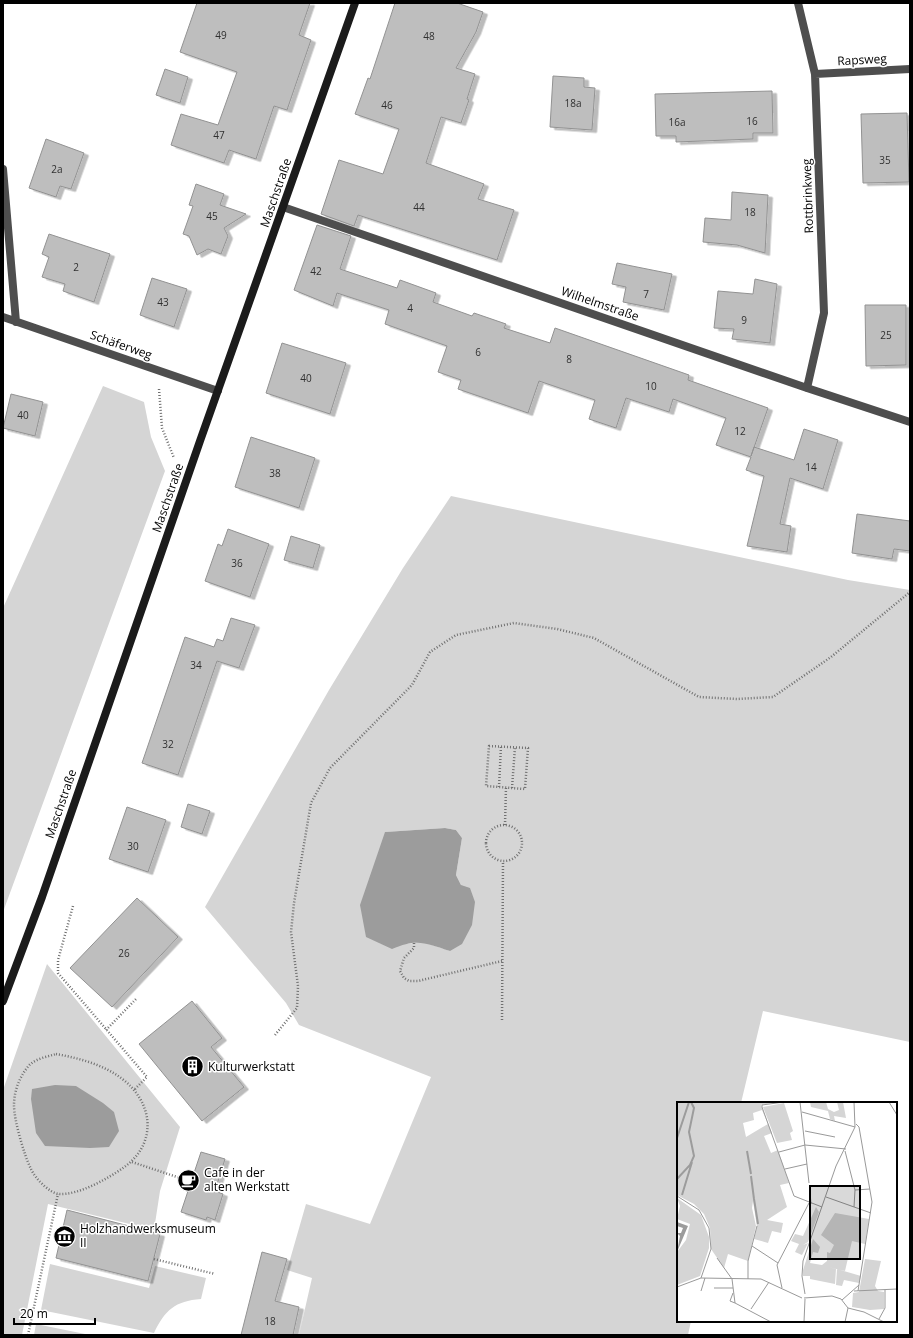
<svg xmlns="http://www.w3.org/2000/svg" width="913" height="1338" viewBox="0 0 913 1338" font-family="'Open Sans',sans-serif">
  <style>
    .green { fill: #d5d5d5; fill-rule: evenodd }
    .water { fill: #9c9c9c }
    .building { fill: #bebebe; stroke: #929292; filter: url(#shadow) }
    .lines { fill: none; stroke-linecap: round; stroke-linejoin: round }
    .path { stroke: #707070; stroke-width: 2.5; stroke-dasharray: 1 2; stroke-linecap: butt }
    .street { stroke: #4e4e4e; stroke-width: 8 }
    .secondary { stroke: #1b1b1b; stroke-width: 8 }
    .labels { text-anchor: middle; stroke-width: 3; stroke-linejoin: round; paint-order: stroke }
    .number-label { font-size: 10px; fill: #303030 }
    .street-label { font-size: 12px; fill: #000; stroke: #fff }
    .poi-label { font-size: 12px; fill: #000; stroke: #fff; text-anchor: start }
    .inset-river { fill: none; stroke: #9c9c9c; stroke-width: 2 }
    .inset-road { fill: none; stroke: #999; stroke-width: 1 }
    .view { fill: #000; fill-opacity: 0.15; stroke: #000; stroke-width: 2 }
    .inset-edge { fill: none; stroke: #000; stroke-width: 2 }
  </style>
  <defs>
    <filter id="shadow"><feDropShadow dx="4.5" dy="2.5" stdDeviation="0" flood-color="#0004"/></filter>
  </defs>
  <rect width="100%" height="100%" fill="#fff"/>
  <path class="green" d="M 103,386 L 144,402 L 151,437 L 165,471 L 3,912 L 3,608 Z
    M 451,496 L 848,580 L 910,590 L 910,1042 L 763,1011 L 741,1103 L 678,1103 L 678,1321 L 691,1321 L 688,1335 L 299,1335 L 312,1278 L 287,1270 L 306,1204 L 370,1224 L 431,1077 L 299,1025 L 286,1003 L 205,907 L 329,690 L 403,568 ZM 445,828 L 456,830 L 462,838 L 456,875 L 461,885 L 450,951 L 423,942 L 404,944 L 385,832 Z
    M 47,964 L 180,1127 L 160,1191 L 154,1230 L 48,1204 L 22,1335 L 3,1335 L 3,1090 Z
    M 50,1264 L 149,1288 L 155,1266 L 206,1278 L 201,1299 C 175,1301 165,1310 154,1333 L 41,1310 Z
    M 36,1324 L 90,1335 L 34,1335 Z"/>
  <path class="water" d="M 445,828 L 456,830 L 462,838 L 456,875 L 461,885 L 470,888 L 475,902 L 472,925 L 462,944 L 450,951 C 426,943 417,938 392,949 L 366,937 L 360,905 L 385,832 Z
    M 55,1085 L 76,1086 L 103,1103 L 114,1112 L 119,1131 L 109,1147 L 90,1148 L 45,1146 L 36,1133 L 31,1099 L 32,1089 Z"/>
  <path class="building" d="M 197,3 L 310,3 L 299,35 L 311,40 L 287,110 L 274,106 L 256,159 L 229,150 L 224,163 L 171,145 L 181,114 L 218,125 L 237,72 L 180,52 Z
    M 395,3 L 457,3 L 483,12 L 476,32 L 456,68 L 475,74 L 467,99 L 469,100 L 461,123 L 441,117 L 426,163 L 484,184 L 478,199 L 514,210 L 497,260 L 358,215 L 354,226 L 321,214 L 339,160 L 383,174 L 399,129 L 355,114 L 368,78 L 370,79 Z
    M 165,69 L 188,77 L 180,103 L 156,95 Z
    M 553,76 L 584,78 L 584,87 L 595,88 L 592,130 L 550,127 Z
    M 772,91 L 773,133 L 753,133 L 753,139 L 676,142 L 676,136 L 656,136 L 655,94 Z
    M 907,113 L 909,182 L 863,183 L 861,114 Z
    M 46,139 L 84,153 L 71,189 L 60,186 L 56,197 L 29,188 Z
    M 196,184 L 224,194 L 220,205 L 246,214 L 224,228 L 228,236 L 221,254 L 208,249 L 197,255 L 189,236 L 183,234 L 193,206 L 189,205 Z
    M 732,192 L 768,195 L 765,253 L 737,245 L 703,242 L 705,218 L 731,220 Z
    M 317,225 L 351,236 L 340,269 L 397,288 L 400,280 L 436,293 L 433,302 L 472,316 L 474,313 L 506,324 L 504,328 L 550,343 L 555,328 L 689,375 L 688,380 L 768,408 L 751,456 L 754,447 L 794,460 L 804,429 L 838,440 L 823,489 L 790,478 L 780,524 L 791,526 L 787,552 L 747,546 L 764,476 L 746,470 L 751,457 L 716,445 L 726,418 L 673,399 L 669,412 L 626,398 L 616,428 L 589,419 L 595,400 L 539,381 L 528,413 L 458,389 L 461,380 L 438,372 L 447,346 L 385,324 L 389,310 L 337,293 L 333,306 L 294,290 Z
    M 49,234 L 110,254 L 94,302 L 63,291 L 65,284 L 42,277 L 49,257 L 42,254 Z
    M 617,263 L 672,274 L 664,310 L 623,302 L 626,287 L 612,284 Z
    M 152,278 L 187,289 L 174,327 L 140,315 Z
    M 755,279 L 777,284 L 770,343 L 732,339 L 734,329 L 714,328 L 718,291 L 753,294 Z
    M 865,305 L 906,305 L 906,365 L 866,366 Z
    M 282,343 L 346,363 L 330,414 L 266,393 Z
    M 11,394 L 43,402 L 35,436 L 3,428 Z
    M 251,437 L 315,458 L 299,508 L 235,487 Z
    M 857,514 L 910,521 L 910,551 L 894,549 L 892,559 L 852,553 Z
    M 228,529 L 269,544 L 250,597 L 205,581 L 218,544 L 222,546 Z
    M 291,536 L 320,545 L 313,568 L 284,560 Z
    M 231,618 L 255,625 L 239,668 L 217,661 L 178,775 L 142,763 L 185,637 L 214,647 L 217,639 L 223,641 Z
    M 188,804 L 210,811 L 202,834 L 181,827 Z
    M 127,807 L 166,820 L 148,872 L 109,859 Z
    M 137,898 L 178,937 L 112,1007 L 70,968 Z
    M 192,1001 L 222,1038 L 211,1047 L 244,1087 L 202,1121 L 139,1044 Z
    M 201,1152 L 225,1159 L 215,1191 L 223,1194 L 215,1220 L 207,1217 L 206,1220 L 181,1212 Z
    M 67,1210 L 160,1234 L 148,1281 L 56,1258 Z
    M 262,1252 L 287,1259 L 275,1301 L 299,1307 L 293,1335 L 241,1335 Z"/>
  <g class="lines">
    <path class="path" d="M 159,389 L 162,428 L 174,458
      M 489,746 L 528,748 L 525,789 L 486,786 Z
      M 499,787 L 501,746
      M 512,788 L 515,747
      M 505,825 L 506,787
      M486 843a18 18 0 1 1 36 0a18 18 0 1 1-36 0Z
      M 73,906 L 58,960 L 58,973 L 147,1077 L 134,1090
      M 414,943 L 414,948 L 404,958 L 400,971 L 404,978 L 409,981 L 418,981 L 502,961
      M 502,1020 L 503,861
      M 106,1030 L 136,999
      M 275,1035 L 297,1008 L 298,986 L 291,932 L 294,903 L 311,803 L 330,768 L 412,685 L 430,652 L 456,635 L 514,623 L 557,629 L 594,638 L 699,697 L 737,699 L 773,697 L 831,657 L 910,592
      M 56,1054 C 78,1058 102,1064 121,1078 C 154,1102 158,1144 123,1168 C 107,1179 79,1195 59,1194 C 49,1193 35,1178 31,1169 C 24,1155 14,1120 14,1105 C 14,1092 19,1078 27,1068 C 33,1059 46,1057 56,1054 Z
      M 132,1162 L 183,1179
      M 154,1259 L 215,1274
      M 28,1335 L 58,1194"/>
    <path class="street" d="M 798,3 L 815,74 L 824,313 L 807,388
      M 815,74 L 910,69
      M 3,169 L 16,322
      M 283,207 L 807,388 L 910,422
      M 3,317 L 218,391"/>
    <path class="secondary" d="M 3,1001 L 42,897 L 200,441 L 355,3"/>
  </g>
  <defs>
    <symbol id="building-disc" viewBox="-11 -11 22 22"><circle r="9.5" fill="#000" stroke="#fff"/><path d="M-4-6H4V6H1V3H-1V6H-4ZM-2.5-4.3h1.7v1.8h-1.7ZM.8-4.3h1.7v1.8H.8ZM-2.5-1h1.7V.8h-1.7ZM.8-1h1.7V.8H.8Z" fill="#fff"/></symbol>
    <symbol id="cafe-disc" viewBox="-11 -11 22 22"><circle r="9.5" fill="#000" stroke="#fff"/><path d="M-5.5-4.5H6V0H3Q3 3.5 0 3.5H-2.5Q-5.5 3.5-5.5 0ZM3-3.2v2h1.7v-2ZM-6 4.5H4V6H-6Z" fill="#fff"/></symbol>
    <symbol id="museum-disc" viewBox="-11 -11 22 22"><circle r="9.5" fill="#000" stroke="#fff"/><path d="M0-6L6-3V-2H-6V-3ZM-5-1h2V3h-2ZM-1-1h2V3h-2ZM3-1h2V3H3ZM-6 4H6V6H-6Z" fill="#fff"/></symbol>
  </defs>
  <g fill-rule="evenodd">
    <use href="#building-disc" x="180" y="1054" width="25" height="25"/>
    <use href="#cafe-disc" x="176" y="1168" width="25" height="25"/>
    <use href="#museum-disc" x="52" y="1224" width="25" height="25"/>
  </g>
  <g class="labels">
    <g class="number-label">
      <text x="221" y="39">49</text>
      <text x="429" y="40">48</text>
      <text x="573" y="107">18a</text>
      <text x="387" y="109">46</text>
      <text x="752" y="125">16</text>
      <text x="677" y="126">16a</text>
      <text x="219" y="139">47</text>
      <text x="885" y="164">35</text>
      <text x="57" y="173">2a</text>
      <text x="419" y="211">44</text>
      <text x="750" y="216">18</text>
      <text x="212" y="220">45</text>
      <text x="76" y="271">2</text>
      <text x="316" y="275">42</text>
      <text x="646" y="298">7</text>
      <text x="163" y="306">43</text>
      <text x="410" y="312">4</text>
      <text x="744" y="324">9</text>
      <text x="886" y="339">25</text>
      <text x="478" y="356">6</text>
      <text x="569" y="363">8</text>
      <text x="306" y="382">40</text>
      <text x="651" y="390">10</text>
      <text x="23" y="419">40</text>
      <text x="740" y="435">12</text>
      <text x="811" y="471">14</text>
      <text x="275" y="477">38</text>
      <text x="237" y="567">36</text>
      <text x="196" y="669">34</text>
      <text x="168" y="748">32</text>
      <text x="133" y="850">30</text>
      <text x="124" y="957">26</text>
      <text x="270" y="1325">18</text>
    </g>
    <g class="street-label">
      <text transform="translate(862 60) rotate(-3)" y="4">Rapsweg</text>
      <text transform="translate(276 193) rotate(-71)" y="4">Maschstraße</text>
      <text transform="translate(808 196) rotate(-92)" y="4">Rottbrinkweg</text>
      <text transform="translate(600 304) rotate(19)" y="4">Wilhelmstraße</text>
      <text transform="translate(121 345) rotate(19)" y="4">Schäferweg</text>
      <text transform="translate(168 498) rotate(-71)" y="4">Maschstraße</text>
      <text transform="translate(61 804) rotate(-71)" y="4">Maschstraße</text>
    </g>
    <g class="poi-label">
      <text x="208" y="1071">Kulturwerkstatt</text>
      <text x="204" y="1177">Cafe in der<tspan x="204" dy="14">alten Werkstatt</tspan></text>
      <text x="80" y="1233">Holzhandwerksmuseum<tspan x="80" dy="14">II</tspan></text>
    </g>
  </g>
  <g transform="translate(677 1102)">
    <rect width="220" height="220" fill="#fff"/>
    <path d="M 0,0 L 102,0 L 84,3 L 95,31 L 87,34 L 94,51 L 101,48 L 112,81 L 103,83 L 110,105 L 90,118 L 106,121 L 104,131 L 95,129 L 91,141 L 77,137 L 80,125 L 76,99 L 75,106 L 79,124 L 71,159 L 51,152 L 47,166 L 34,147 L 33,126 L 27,112 L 17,102 L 0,93 ZM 85,8 L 91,22 L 69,35 L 66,21 L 77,18 L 76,11 ZM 133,0 L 149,0 L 151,7 L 157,10 L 162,8 L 160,0 L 166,0 L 169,16 L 157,14 L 158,19 L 153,17 L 151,9 L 134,5 ZM 107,1 L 116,29 L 113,31 L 115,38 L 100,41 L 86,5 ZM 0,96 L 24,113 L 32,135 L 32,146 L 23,174 L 0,183 L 0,150 L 9,138 L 13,122 L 0,117 L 3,104 ZM 139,105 L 142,110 L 131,140 L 126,143 L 131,141 L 125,153 L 118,150 L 122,142 L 114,139 L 118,132 L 126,134 ZM 158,111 L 192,117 L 188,142 L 175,139 L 168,169 L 151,165 L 159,167 L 158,182 L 133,177 L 133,174 L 126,174 L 126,168 L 136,137 L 143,145 L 141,151 L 136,150 L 133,161 L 145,163 L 150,159 L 150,150 L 153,151 L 157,143 L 144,133 ZM 188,157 L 204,159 L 198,184 L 201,189 L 207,190 L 207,207 L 193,208 L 175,205 L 176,191 L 182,190 ZM 160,167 L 184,174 L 182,181 L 167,178 L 165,184 L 159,183 Z" fill="#d5d5d5" fill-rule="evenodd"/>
    <path d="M 0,120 L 11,124 L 0,150 L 3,134 L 0,131 L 4,131 L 6,126 L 0,124 Z" fill="#9c9c9c"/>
    <path class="inset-river" d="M 0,36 L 12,0M 70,49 L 74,72M 74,74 L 77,97M 0,77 L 13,63 L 17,54 L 12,30 L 17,6 L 14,0M 5,93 L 15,60M 77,97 L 81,122"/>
    <path class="inset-road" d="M 107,0 L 85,3 L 85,5 L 117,94 L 145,105M 123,0 L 132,81M 212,0 L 220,13M 125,10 L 178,25M 179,22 L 182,25 L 195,100 L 181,189M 128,29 L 158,35M 168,49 L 178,88 L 177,105M 102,50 L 128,43 L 169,47M 108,67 L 130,62M 178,88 L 193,87M 133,90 L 134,102M 0,94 L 22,108 L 32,126 L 34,147 L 24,176M 149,95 L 194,111M 75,144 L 101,161M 40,156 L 55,177 L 58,201 L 94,220M 71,177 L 71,159 L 80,124M 0,185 L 24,176 L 84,177 L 125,196M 37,186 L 56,186M 105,186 L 100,163 L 132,101M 24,189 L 28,176M 177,189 L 220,187M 56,191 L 53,199 L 58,201M 128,192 L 125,174 L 126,159 L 159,64 L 178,25 L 177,0M 127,196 L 155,194 L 164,197 L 171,206 L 187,210 L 207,220M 165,198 L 182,183M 74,207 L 92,180M 202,217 L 208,206 L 208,188M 127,220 L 128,197M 168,220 L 171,206"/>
    <path class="view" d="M 133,84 L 183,84 L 183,157 L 133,157 Z"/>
    <rect width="220" height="220" class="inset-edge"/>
  </g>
  <rect width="913" height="1338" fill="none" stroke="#000000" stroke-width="8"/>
  <path d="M14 1318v6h81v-6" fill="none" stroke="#000000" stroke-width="2"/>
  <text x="20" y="1318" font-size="12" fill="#000000" stroke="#ffffff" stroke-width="3" paint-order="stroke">20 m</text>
</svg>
